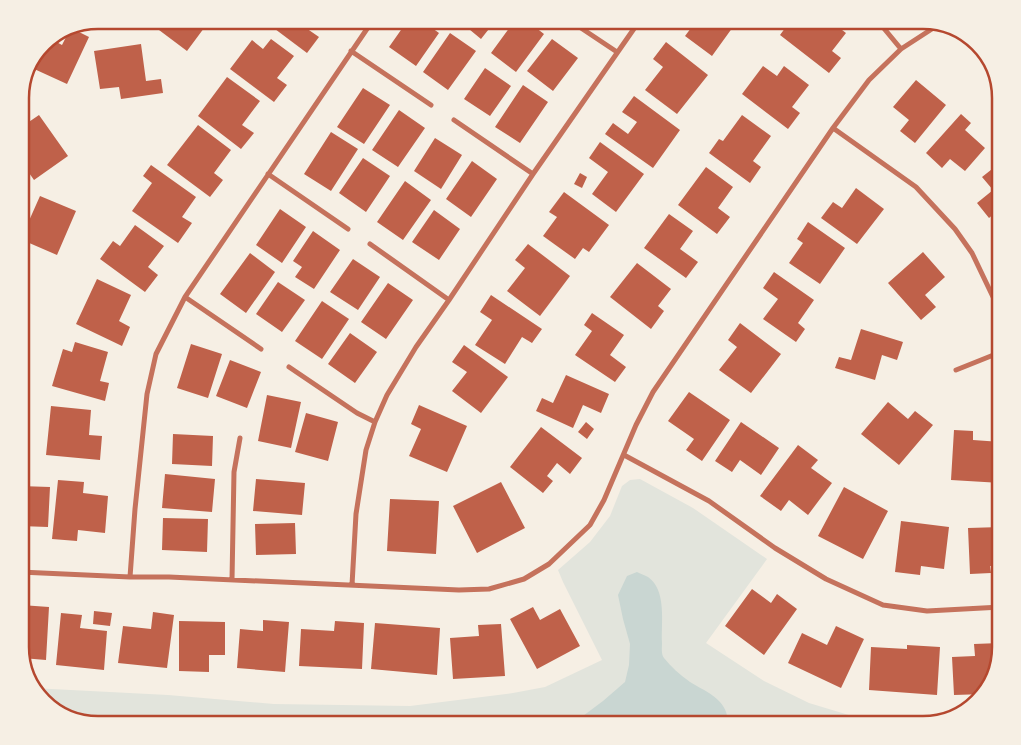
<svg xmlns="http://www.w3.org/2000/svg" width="1021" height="745" viewBox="0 0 1021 745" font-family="'Sofia Sans Condensed',sans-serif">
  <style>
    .green { fill: #e2e4dc }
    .water { fill: #c9d6d2 }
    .building { fill: #bf614a }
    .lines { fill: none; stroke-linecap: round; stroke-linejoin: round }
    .minor { stroke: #c5725c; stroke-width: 5 }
    .rim { fill: none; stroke: #b5482f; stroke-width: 2.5 }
  </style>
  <rect width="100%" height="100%" fill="#f6efe4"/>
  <path class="green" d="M 640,479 L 693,508 L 767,559 L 706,643 L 764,681 L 809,703 L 852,716 L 934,723 L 923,725 L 97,725 L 51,709 L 32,688 L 168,695 L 274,704 L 410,706 L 513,693 L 545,687 L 602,660 L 563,582 L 558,570 L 590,542 L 610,516 L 622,486 L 630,480 Z"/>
  <path class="water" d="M 637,572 C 640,574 645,575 648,577 C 667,590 661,623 662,643 C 662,648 661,654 664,658 C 671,667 680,675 690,682 C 708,693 729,700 728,725 L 573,725 L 579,719 L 603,701 L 625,682 L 629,665 L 630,644 L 623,619 L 618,595 L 627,576 Z"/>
  <path class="building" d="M 160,20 L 210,20 L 187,51 L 155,27 Z
    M 263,20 L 312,20 L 306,28 L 319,37 L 307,53 Z
    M 408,20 L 421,20 L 439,33 L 416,66 L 389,47 Z
    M 458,20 L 496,20 L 481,39 Z
    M 515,20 L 526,20 L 544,34 L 516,72 L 491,53 Z
    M 697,20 L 738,20 L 712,56 L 685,36 Z
    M 791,20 L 798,20 L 805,26 L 810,20 L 829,20 L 846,33 L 832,51 L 841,58 L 829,73 L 780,35 Z
    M 73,29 L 89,37 L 67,84 L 32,68 L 46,39 L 49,38 L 62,45 L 69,31 Z
    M 450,33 L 476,51 L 448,90 L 423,72 Z
    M 271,39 L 294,56 L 277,78 L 287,85 L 274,102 L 230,69 L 252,40 L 263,49 Z
    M 552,39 L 578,58 L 553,91 L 527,71 Z
    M 666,42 L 708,75 L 677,114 L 645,90 L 663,67 L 653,59 Z
    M 141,44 L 146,81 L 161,79 L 163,93 L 121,99 L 119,87 L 100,89 L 94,51 Z
    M 993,65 L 998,84 L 997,85 L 990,67 Z
    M 763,66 L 777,76 L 784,66 L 809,85 L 792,107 L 800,113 L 788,129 L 742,94 Z
    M 485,68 L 511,86 L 490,116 L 464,99 Z
    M 227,77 L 260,101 L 242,125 L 254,133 L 241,149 L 198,116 Z
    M 916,80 L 946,105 L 915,143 L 900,131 L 909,120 L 893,107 Z
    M 523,85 L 548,102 L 520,143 L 495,127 Z
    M 363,88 L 390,105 L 364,144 L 337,127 Z
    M 634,96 L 680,130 L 653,168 L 605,134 L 613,123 L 628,134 L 637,122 L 622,112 Z
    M 399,110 L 425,128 L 398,167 L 372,150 Z
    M 961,114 L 971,123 L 965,130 L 985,148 L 965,171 L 950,159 L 942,168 L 926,153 Z
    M 39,115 L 68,156 L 34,180 L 20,160 L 20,128 Z
    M 742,115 L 771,136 L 753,161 L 761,167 L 750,183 L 709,153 L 719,139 L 723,141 Z
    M 198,125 L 231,150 L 214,173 L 223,180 L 210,197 L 167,165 Z
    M 331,132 L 358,149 L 331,191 L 304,174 Z
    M 435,138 L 462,155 L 441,189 L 414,171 Z
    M 600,142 L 644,174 L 616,212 L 592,194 L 608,172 L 589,158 Z
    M 363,158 L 390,176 L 366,212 L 339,193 Z
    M 472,161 L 497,179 L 471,217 L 446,199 Z
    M 1001,162 L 1001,208 L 989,218 L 977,203 L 993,190 L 982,177 Z
    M 151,165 L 196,197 L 182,217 L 192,223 L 178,243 L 132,211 L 152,183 L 143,176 Z
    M 706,167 L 733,187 L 718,208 L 730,217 L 717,234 L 678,205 Z
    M 580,173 L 587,177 L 582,188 L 574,184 Z
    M 405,181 L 431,200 L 403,240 L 377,222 Z
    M 856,188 L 884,209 L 857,244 L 821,218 L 833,202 L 842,208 Z
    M 564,192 L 609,225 L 589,252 L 583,248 L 575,259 L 543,236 L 557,217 L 549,212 Z
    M 40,196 L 76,211 L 57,255 L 20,239 L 20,220 L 28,223 Z
    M 280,209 L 306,227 L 282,263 L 256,245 Z
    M 434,210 L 460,229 L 439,260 L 412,242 Z
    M 669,214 L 693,231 L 680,249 L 698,262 L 686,278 L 644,248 Z
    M 808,222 L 845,248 L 820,284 L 789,263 L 803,243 L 797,239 Z
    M 135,225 L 164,246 L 148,267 L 158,275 L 145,292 L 100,259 L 113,241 L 120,246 Z
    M 313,231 L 340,250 L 314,289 L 295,277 L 302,267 L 293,261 Z
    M 528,244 L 570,276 L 540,316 L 507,291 L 525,268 L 515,260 Z
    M 923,252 L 945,277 L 925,295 L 936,307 L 921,320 L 888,283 Z
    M 250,253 L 275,272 L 246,313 L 220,294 Z
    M 353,259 L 380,277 L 358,310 L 330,292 Z
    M 637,263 L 671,289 L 658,306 L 664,311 L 651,329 L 610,297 Z
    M 774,272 L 814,300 L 798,323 L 805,329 L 796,342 L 763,319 L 778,299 L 763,288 Z
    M 97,279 L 131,295 L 119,321 L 130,327 L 122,346 L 76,324 Z
    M 278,282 L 305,300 L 282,332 L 256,314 Z
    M 388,283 L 413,300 L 386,339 L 361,322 Z
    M 491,295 L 542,329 L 532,343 L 522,337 L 505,364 L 475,345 L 492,320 L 480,312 Z
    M 322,301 L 349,319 L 322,359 L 295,341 Z
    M 592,313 L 624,335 L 610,355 L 626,367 L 615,382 L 575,355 L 592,331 L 584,325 Z
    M 740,323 L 781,354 L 751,393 L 719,370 L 737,347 L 728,340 Z
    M 861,329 L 903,342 L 897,360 L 882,355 L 875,380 L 835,368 L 839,357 L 851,360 Z
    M 350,333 L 377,352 L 355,383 L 328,364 Z
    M 75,342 L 108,352 L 100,381 L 109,383 L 105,401 L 52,386 L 63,349 L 72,352 Z
    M 191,344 L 222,354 L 208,398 L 177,388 Z
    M 464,345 L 508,377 L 481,413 L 452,391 L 467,372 L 452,362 Z
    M 230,360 L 261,372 L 247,408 L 216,396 Z
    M 566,375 L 609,394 L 601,413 L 583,405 L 573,428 L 536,411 L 542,398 L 553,403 Z
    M 689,392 L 730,420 L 702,461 L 686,450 L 694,439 L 668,421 Z
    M 267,395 L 301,402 L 291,448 L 258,441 Z
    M 888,402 L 908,419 L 915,411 L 933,425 L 899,465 L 861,434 Z
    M 419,405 L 467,426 L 447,472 L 409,456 L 421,429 L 411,424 Z
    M 51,406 L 91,410 L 89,435 L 102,436 L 100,460 L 46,455 Z
    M 306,413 L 338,422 L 328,461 L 295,452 Z
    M 586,422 L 594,429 L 587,439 L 578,432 Z
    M 741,422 L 779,448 L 761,475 L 740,460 L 732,472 L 715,461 Z
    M 541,427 L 582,458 L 570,474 L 557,463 L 547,476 L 553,481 L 543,493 L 510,467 Z
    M 954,430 L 973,431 L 973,440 L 1001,442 L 1001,483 L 951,480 Z
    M 173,434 L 213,436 L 212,466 L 172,464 Z
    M 798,445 L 818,460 L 811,468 L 832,483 L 808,515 L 789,500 L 781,511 L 760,496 Z
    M 165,474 L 215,479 L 212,512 L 162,508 Z
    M 256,479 L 305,483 L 302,515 L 253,511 Z
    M 58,480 L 84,482 L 83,493 L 108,496 L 105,533 L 78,530 L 77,541 L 52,539 Z
    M 501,482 L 525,528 L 477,553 L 453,506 Z
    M 20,486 L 50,487 L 48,527 L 20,526 Z
    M 844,487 L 888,511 L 863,559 L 818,536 Z
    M 390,499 L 439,501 L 436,554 L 387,551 Z
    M 163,518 L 208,519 L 207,552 L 162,550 Z
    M 901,521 L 949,527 L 944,569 L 921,566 L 920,575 L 895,572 Z
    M 295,523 L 296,554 L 256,555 L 255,524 Z
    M 1001,527 L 1001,566 L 990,566 L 991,573 L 970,574 L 968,528 Z
    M 752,589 L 771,603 L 777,594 L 797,609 L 764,655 L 725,626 Z
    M 21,605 L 49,607 L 46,660 L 22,658 L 20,652 Z
    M 533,607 L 540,620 L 560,609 L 580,646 L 537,669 L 510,619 Z
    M 94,611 L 112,613 L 110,626 L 93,624 Z
    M 153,612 L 174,615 L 167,668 L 118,663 L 123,626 L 151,629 Z
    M 61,613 L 82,615 L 80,628 L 107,631 L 104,670 L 56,665 Z
    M 263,620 L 289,622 L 285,672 L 237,668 L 240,629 L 263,631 Z
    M 179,621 L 225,622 L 225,655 L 209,655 L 209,672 L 179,671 Z
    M 335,621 L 364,623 L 362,669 L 299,666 L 301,629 L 334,631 Z
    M 375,623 L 440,628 L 437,675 L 371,669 Z
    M 501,624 L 505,676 L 453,679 L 450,638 L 479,636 L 478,625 Z
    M 836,626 L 864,639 L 841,688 L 788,663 L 802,633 L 827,645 Z
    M 1000,643 L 1001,649 L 985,694 L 954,695 L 952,657 L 975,656 L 974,644 Z
    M 907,645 L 940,647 L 937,695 L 869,690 L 871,647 L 907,649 Z"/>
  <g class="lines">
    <path class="minor" d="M 569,20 L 617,52
      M 877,20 L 901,49
      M 351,51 L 431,105
      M 454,120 L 533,174
      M 833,128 L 916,187 L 955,229 L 972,253 L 994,299 L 1001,319
      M 268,174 L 348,229
      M 370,244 L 449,300
      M 185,297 L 261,349
      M 289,367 L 357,413 L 375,422
      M 956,370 L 1001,352
      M 624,455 L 709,501 L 775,548 L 826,579 L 883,605 L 927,611 L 1001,607
      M 20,572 L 130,577 L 169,577 L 459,590 L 489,589 L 524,579 L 549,564 L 590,525 L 604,500 L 636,425 L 653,392 L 833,128 L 869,80 L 901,49 L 938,25
      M 130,577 L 135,509 L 147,394 L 156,354 L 185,297 L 373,20
      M 232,580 L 234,472 L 240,438
      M 352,585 L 356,514 L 366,450 L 375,422 L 387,395 L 416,347 L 449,300 L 533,174 L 640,20"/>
  </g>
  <path d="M0 0H1021V745H0ZM98 29H923A69 69 0 0 1 992 98V647A69 69 0 0 1 923 716H98A69 69 0 0 1 29 647V98A69 69 0 0 1 98 29Z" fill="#f6efe4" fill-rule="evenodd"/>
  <path class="rim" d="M98 29H923A69 69 0 0 1 992 98V647A69 69 0 0 1 923 716H98A69 69 0 0 1 29 647V98A69 69 0 0 1 98 29Z"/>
</svg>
